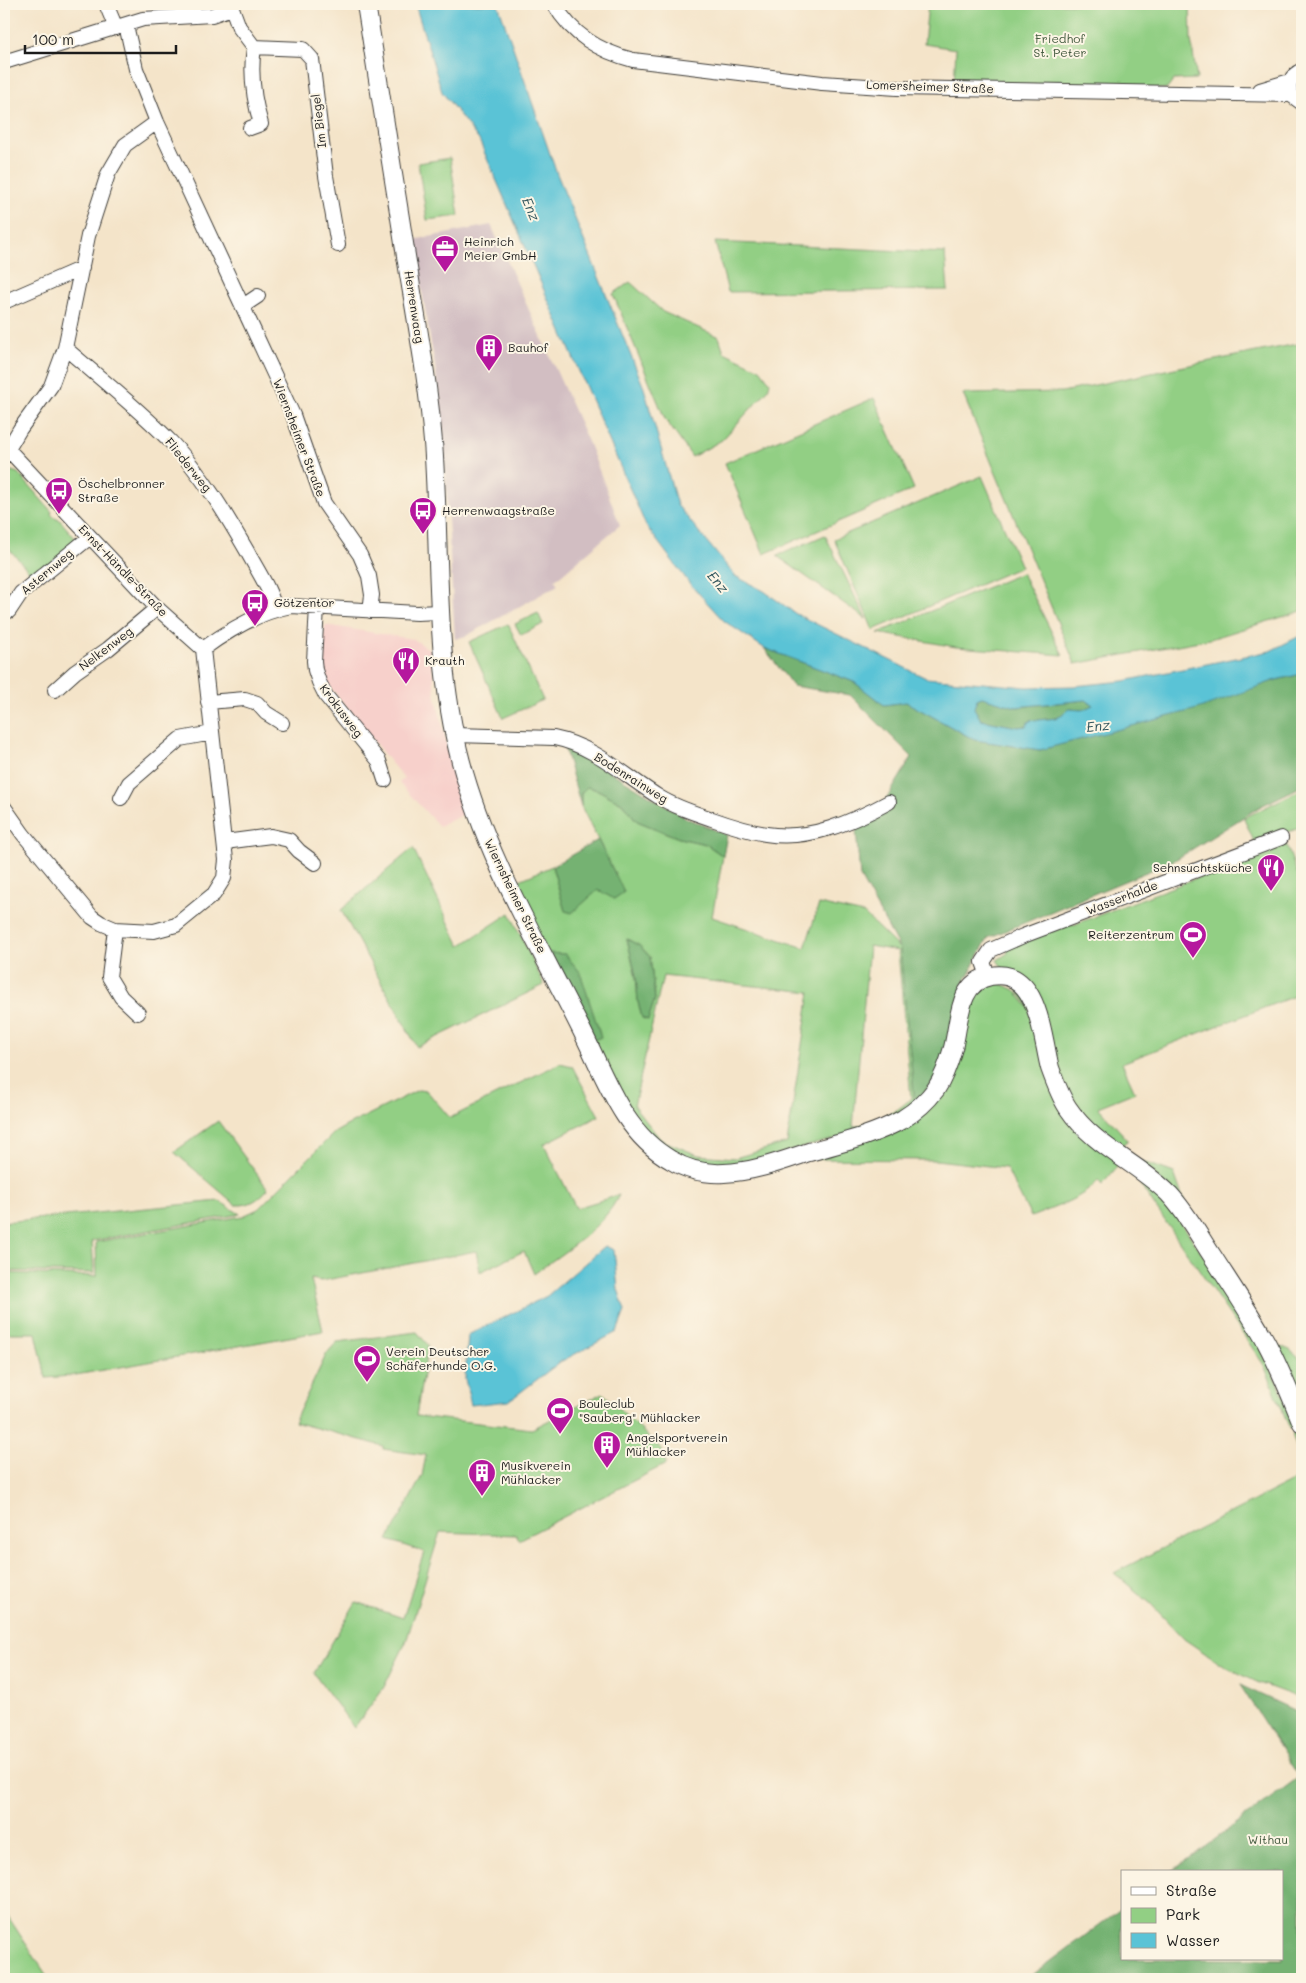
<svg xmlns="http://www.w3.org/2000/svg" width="1306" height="1983" viewBox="0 0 1306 1983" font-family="Mali,sans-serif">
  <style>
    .built { fill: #f7d0cb }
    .industrial { fill: #d2bec2 }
    .green { fill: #92cf84; stroke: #577650; fill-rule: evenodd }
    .forest { fill: #75b272; stroke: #486747 }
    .water { fill: #5ac3d6; stroke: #3b7079; fill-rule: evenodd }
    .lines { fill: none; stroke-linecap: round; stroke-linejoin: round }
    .minor-casing { stroke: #3c3a36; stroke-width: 16 }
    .major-casing { stroke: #3c3a36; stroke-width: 20 }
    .minor { stroke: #fff; stroke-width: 14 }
    .major { stroke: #fff; stroke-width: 18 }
    .labels { text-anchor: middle; stroke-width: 4; stroke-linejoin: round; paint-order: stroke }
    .park-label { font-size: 12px; fill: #455b40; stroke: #fcf5e5 }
    .street-label { font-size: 12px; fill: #1c1c1c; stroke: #fcf5e5 }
    .poi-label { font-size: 12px; fill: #1c1c1c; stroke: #fcf5e5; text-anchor: start }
    .water-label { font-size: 14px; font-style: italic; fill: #32565d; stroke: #fcf5e5 }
  </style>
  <rect width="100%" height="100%" fill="#fcf5e5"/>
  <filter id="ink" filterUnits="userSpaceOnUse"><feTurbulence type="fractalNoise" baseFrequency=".02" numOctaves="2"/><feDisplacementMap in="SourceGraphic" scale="10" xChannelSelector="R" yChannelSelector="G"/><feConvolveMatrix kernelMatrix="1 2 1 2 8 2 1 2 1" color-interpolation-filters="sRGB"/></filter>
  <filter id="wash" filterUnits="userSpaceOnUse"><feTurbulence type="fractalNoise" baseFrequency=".0096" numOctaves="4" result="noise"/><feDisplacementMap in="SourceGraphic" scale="20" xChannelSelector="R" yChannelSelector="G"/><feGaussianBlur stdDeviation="1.12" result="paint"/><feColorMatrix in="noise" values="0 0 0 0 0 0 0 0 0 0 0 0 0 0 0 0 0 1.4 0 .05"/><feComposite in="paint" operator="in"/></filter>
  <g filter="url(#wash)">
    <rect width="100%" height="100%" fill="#f4e4c9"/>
    <path class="built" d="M 325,625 L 413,639 L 431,650 L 435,693 L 456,785 L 466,813 L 439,826 L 399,783 L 404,779 L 324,679 L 321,656 Z"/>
    <path class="industrial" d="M 491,225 L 589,444 L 620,525 L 555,580 L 558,585 L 466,636 L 455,639 L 443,430 L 435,366 L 413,240 Z"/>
    <path class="green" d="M 928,4 L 1190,4 L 1191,40 L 1197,79 L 1174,80 L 1167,89 L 954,83 L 956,49 L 924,44 Z
      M 450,158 L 459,216 L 427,220 L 418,163 Z
      M 715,242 L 945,253 L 948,290 L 728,292 Z
      M 630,282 L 663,312 L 719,337 L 724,352 L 760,369 L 770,382 L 768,390 L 722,440 L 692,457 L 665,419 L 613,294 Z
      M 1302,343 L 1302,611 L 1210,639 L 1075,664 L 963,394 L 1062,392 L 1180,367 Z
      M 874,398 L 914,489 L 764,554 L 725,463 Z
      M 12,471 L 18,473 L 52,512 L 51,514 L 56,519 L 58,518 L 75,538 L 74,544 L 34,577 L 4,543 L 4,473 Z
      M 982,476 L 1021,567 L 873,630 L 834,539 Z
      M 825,535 L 866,619 L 777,556 Z
      M 1022,573 L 1063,655 L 956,647 L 878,633 Z
      M 538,613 L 543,624 L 521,635 L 515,624 Z
      M 508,624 L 543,700 L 503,718 L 469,642 Z
      M 587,787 L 598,790 L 622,803 L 637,821 L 679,838 L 706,844 L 723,856 L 712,917 L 805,948 L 819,904 L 864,914 L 900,949 L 915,1104 L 867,1130 L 727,1168 L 679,1159 L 637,1124 L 592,1041 L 600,1036 L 547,953 L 513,883 L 552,866 L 565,910 L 598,890 L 624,892 L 581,806 L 581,793 ZM 627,939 L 640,946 L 650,957 L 655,999 L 648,1020 L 642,1018 L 638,1002 L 636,976 ZM 869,946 L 898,951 L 911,1098 C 895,1115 875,1121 853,1127 ZM 663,976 L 810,992 L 787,1143 L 735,1158 L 698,1155 L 661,1140 L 634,1106 Z
      M 1302,789 L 1302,827 L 1255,844 L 1244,818 Z
      M 1286,844 L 1302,886 L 1302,993 L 1122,1063 L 1135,1092 L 1098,1107 L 1128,1140 L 1122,1145 L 1126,1151 L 1119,1151 L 1067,1097 L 1047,1032 L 997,960 L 1008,953 L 1006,946 L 1071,920 L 1073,925 Z
      M 413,848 L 460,946 L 510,913 L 544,985 L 417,1047 L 341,910 Z
      M 1000,983 L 1015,990 L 1029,1008 L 1053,1090 L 1158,1190 L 1243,1312 L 1298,1425 L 1290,1429 L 1264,1365 L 1137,1180 L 1121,1162 L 1102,1185 L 1098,1180 C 1089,1196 1048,1210 1031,1217 L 1006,1168 L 936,1160 L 802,1159 L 903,1124 L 969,1001 L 984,986 Z
      M 560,1063 L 572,1066 L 599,1116 L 544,1144 L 576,1208 L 619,1195 C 603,1229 563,1252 534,1274 L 524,1251 L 480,1272 L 476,1251 L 321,1281 L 311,1279 L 323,1331 L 70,1376 L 46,1378 L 36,1333 L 4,1333 L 4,1273 L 97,1276 L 96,1242 L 243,1216 L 258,1209 L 334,1133 L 346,1126 L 418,1090 L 427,1091 L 450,1118 Z
      M 218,1121 L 268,1189 C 259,1199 250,1206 236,1205 L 174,1152 Z
      M 1139,1160 L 1174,1173 L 1187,1210 Z
      M 219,1201 L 240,1214 L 92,1241 L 94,1273 L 4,1271 L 4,1222 Z
      M 417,1332 L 428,1345 L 416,1416 L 532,1429 L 603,1393 L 662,1450 L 666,1464 L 519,1540 L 516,1535 L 440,1532 L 406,1642 L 384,1687 L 354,1728 L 314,1673 L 356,1602 L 403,1618 L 424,1552 L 388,1540 L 422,1476 L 426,1455 L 383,1449 L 383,1446 L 294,1422 L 327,1353 L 337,1342 Z
      M 1280,1346 L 1290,1350 L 1302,1361 L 1302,1410 L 1274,1348 Z
      M 1299,1430 L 1302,1436 L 1302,1464 L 1292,1434 Z
      M 1302,1476 L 1302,1699 L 1259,1683 L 1224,1666 L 1184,1639 L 1150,1603 L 1114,1573 Z
      M 7,1915 L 49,1979 L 4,1979 L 4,1920 Z"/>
    <path class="forest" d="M 764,648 L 854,682 L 884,705 L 906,702 L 975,740 L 1040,750 L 1276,680 L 1302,674 L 1302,786 L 1261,806 L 1175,860 L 988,938 L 963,985 L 942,1069 L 915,1104 L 900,949 L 860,877 L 855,818 L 884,803 L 912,757 L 850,695 L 793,686 Z
      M 982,697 L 1016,707 L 1086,700 L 1094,705 L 1082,710 L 1069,709 L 1057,718 L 1029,721 L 1026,726 L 1018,727 L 981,720 L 974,708 L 977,699 Z
      M 563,743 L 688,819 L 727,835 L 723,856 L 706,844 L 679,838 L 637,821 L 622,803 L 598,790 L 587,787 L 581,793 L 581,806 Z
      M 598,840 L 624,892 L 614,899 L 598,890 L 572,913 L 565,911 L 552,866 Z
      M 627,939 L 640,946 L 650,957 L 655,999 L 648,1020 L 642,1018 L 638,1002 L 636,976 Z
      M 547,953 L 565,954 L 580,972 L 601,1037 L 592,1041 Z
      M 1240,1685 L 1302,1714 L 1302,1979 L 1027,1979 L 1122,1908 L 1122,1959 L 1282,1959 L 1282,1872 L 1171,1872 L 1299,1777 Z"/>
    <path class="water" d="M 415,4 L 498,4 L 557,174 L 644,388 L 677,505 L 735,576 L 764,591 L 796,614 L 926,678 L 1027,687 L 1074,686 L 1124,681 L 1270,651 L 1302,635 L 1302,674 L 1276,680 L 1197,709 L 1040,750 L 975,740 L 906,702 L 884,705 L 854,682 L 764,648 L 724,621 L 690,584 L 646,526 L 479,140 L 442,92 ZM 982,697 L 1016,707 L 1086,700 L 1093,705 L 1082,710 L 1069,709 L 1057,718 L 1029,721 L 1026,726 L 1018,727 L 981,720 L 974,708 L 977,699 Z
      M 605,1246 L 614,1250 L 618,1289 L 625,1311 L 617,1332 L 560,1362 L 509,1401 L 471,1405 L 465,1379 L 468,1335 L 547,1296 Z"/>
  </g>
  <g filter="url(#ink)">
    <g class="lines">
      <defs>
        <path id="minor" d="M 106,4 L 116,28
          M 554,4 C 572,35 599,51 633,60 L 822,83 L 897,88 L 1291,95
          M 232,8 L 239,27 L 254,47 L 303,49 L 312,59 L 326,176 L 338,245
          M 126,25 L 136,69 L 157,122 L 293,415 L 324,503 L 360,555 L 369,576 L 372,595 L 370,611
          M 4,62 L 143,19 L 212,15 L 232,8 L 231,4
          M 1302,70 C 1291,75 1287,84 1291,95 L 1302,103
          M 1260,90 L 1290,81
          M 250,128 L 261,124 C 253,98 250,74 254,47
          M 4,302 L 82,268
          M 243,306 L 258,296
          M 65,348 C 101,379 138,408 171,442 C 202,474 225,513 247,551 C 257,570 270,588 275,609
          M 4,445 L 157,608 L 203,649
          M 4,456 L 20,429 L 51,386 L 65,348 L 88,236 L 108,174 L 125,145 L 157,122
          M 317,607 L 314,661 L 315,670 L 319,682 L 326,696 L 379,761 L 385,780
          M 9,611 L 21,593 L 90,537
          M 203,649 C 229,630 259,612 291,606 L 417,613 L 439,612
          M 55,690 L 75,672 L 108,649 L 157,608
          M 208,702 L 245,699 L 257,703 L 266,713 L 282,723
          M 455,735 L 554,738 C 595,746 625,776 659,797 C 675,807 694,813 712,819 C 729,825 748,831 766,834 C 810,841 852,822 889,802
          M 121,798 L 129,783 L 180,739 L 212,733
          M 4,807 L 23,834 L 92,917 L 101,923 L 115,929 L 154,931 L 176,925 L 214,894 L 224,878 L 226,860 L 203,649
          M 225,842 L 271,836 L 289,840 L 299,851 L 315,863
          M 115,929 L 109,977 L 121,997 L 138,1013
          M 988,976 L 983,962 L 991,950 L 1023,936 L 1281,838"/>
        <path id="major" d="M 366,4 C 379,88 392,172 406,256 C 416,318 428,380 433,442 C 441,549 433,657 461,762 C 486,856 536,939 579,1025 C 604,1073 621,1132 671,1160 C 687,1170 705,1174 724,1173 C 753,1172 782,1161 809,1152 C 841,1143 875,1135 903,1119 C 916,1111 927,1101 936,1089 C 944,1077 949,1062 953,1048 C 960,1022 957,982 991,976 C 1039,967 1042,1038 1050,1068 C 1055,1082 1060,1096 1068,1108 C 1094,1147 1137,1162 1169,1194 C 1187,1213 1199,1236 1213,1257 C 1231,1285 1250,1313 1266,1342 C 1280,1368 1291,1396 1302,1423"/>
      </defs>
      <use href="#minor" class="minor-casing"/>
      <use href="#major" class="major-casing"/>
      <use href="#minor" class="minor"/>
      <use href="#major" class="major"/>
    </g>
  </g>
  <defs>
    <symbol id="office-pin" viewBox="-11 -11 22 30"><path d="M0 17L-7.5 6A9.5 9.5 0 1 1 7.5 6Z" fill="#b5179e" stroke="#fcf5e5"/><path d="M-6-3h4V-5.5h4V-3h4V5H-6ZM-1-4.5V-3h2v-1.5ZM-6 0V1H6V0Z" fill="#fff"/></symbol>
    <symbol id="building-pin" viewBox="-11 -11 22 30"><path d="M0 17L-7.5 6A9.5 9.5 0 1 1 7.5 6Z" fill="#b5179e" stroke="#fcf5e5"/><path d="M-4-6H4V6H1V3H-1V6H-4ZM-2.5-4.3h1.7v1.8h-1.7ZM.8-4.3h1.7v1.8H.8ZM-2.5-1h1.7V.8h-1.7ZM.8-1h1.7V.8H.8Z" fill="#fff"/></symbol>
    <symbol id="bus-pin" viewBox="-11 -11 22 30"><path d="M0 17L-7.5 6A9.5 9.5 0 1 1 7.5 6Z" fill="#b5179e" stroke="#fcf5e5"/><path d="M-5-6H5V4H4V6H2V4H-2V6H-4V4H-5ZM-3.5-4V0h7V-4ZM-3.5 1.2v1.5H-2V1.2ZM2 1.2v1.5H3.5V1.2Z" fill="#fff"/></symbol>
    <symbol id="restaurant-pin" viewBox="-11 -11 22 30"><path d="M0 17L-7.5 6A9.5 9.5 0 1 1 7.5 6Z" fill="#b5179e" stroke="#fcf5e5"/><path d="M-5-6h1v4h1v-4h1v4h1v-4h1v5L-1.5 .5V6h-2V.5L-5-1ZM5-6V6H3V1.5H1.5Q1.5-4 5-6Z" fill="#fff"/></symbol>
    <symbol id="stadium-pin" viewBox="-11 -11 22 30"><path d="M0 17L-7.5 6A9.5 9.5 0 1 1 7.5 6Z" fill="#b5179e" stroke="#fcf5e5"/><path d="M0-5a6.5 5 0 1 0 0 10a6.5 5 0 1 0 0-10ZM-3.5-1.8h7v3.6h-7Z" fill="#fff"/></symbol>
  </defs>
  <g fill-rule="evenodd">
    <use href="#office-pin" x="429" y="233" width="32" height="43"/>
    <use href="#building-pin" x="473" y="332" width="32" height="43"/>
    <use href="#bus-pin" x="43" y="475" width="32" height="43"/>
    <use href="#bus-pin" x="407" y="495" width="32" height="43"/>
    <use href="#bus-pin" x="239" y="587" width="32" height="43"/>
    <use href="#restaurant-pin" x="390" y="645" width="32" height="43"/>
    <use href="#restaurant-pin" x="1255" y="852" width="32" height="43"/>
    <use href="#stadium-pin" x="1177" y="919" width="32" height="43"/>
    <use href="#stadium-pin" x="351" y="1343" width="32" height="43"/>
    <use href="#stadium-pin" x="544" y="1395" width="32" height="43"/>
    <use href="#building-pin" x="591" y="1429" width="32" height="43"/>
    <use href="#building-pin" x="466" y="1457" width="32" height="43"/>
  </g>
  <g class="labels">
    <g class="park-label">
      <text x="1060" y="43">Friedhof<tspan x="1060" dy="14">St. Peter</tspan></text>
      <text x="1268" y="1844">Withau</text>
    </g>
    <g class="street-label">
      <text transform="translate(930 87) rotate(2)" y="4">Lomersheimer Straße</text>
      <text transform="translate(319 121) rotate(-97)" y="4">Im Biegel</text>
      <text transform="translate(414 307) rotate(81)" y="4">Herrenwaag</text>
      <text transform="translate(299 438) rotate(69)" y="4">Wiernsheimer Straße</text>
      <text transform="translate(188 465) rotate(51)" y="4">Fliederweg</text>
      <text transform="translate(123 571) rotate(46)" y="4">Ernst-Händle-Straße</text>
      <text transform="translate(47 572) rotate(-40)" y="4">Asternweg</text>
      <text transform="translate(106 649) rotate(-37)" y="4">Nelkenweg</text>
      <text transform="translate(341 711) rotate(53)" y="4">Krokusweg</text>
      <text transform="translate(631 778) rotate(32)" y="4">Bodenrainweg</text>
      <text transform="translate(515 896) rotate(64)" y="4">Wiernsheimer Straße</text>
      <text transform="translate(1122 898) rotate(-21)" y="4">Wasserhalde</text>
    </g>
    <g class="poi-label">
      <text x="464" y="246">Heinrich<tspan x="464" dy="14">Meier GmbH</tspan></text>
      <text x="508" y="352">Bauhof</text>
      <text x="78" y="488">Öschelbronner<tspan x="78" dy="14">Straße</tspan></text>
      <text x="442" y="515">Herrenwaagstraße</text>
      <text x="274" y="607">Götzentor</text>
      <text x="425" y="665">Krauth</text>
      <text x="1252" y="872" text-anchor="end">Sehnsuchtsküche</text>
      <text x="1174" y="939" text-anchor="end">Reiterzentrum</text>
      <text x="386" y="1356">Verein Deutscher<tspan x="386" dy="14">Schäferhunde O.G.</tspan></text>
      <text x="579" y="1408">Bouleclub<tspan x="579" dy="14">"Sauberg" Mühlacker</tspan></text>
      <text x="626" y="1442">Angelsportverein<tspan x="626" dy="14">Mühlacker</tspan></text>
      <text x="501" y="1470">Musikverein<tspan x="501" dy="14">Mühlacker</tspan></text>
    </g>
    <g class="water-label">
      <text transform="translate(531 209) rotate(67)" y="5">Enz</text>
      <text transform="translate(718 582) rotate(50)" y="5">Enz</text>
      <text transform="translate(1098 726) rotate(-6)" y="5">Enz</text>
    </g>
  </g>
  <rect width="1306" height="1983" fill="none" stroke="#fcf5e5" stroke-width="20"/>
  <rect x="1121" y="1870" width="162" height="90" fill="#fcf5e5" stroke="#a29e95"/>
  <rect x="1131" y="1887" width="25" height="8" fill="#ffffff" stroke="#a29e95"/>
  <text x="1166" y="1896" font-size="15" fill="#1c1c1c">Straße</text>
  <rect x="1131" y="1908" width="25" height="15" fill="#92cf84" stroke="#a29e95"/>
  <text x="1166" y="1920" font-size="15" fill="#1c1c1c">Park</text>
  <rect x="1131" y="1933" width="25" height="15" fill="#5ac3d6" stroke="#a29e95"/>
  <text x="1166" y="1946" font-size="15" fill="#1c1c1c">Wasser</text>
  <path d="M25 45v8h151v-8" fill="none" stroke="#1c1c1c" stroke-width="2.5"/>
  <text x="32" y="45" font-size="15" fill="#1c1c1c" stroke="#fcf5e5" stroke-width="4" paint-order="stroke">100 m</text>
</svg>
